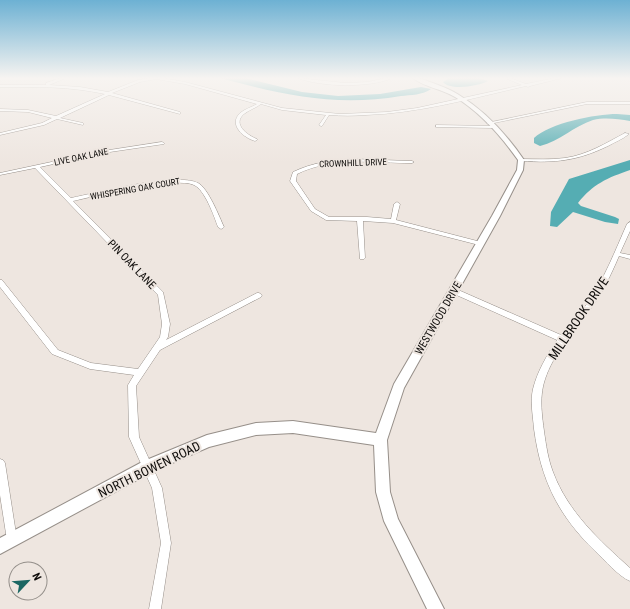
<svg xmlns="http://www.w3.org/2000/svg" width="630" height="609" viewBox="0 0 630 609" font-family="'Roboto Condensed',sans-serif">
  <style>
    .water { fill: #55adb3 }
    .lines { fill: none; stroke-linecap: round; stroke-linejoin: round }
    .street-casing { stroke: #968f89; stroke-width: 1 }
    .secondary-casing { stroke: #968f89; stroke-width: 2 }
    .street { fill: #fff; fill-rule: evenodd }
    .secondary { fill: #fff; fill-rule: evenodd }
    .labels { text-anchor: middle; stroke-width: 4; stroke-linejoin: round; paint-order: stroke }
    .far-street-label { font-size: 9px; fill: #0e0c0a; stroke: #eee6e0 }
    .street-label { font-size: 11px; fill: #0e0c0a; stroke: #eee6e0 }
    .near-street-label { font-size: 13px; fill: #0e0c0a; stroke: #eee6e0 }
  </style>
  <rect width="100%" height="100%" fill="#eee6e0"/>
  <path class="water" d="M 220,78 L 245,78 L 302,92 L 338,96 L 380,94 L 421,87 L 431,89 C 423,95 410,95 401,96 C 335,107 284,95 220,78 Z
    M 449,78 L 478,78 L 488,81 C 479,86 450,91 443,82 Z
    M 617,114 L 630,115 L 630,121 C 618,119 605,117 593,120 C 574,126 560,141 540,146 L 534,143 L 534,138 C 550,123 595,114 617,114 Z
    M 630,160 L 630,170 C 607,178 593,184 578,203 L 581,206 L 615,217 L 619,219 L 618,224 L 605,222 L 573,212 L 557,227 L 550,226 L 551,212 L 569,179 Z"/>
  <g class="lines">
    <defs>
      <path id="street" d="M 61,78 L 66,78 L 49,85 L 80,87 L 108,92 L 138,80 L 150,78 L 162,78 L 185,82 L 282,108 L 340,114 L 387,112 L 417,108 L 522,85 L 505,78 L 510,78 L 526,84 L 555,78 L 562,78 L 530,86 L 528,87 L 526,86 C 473,98 420,113 366,115 C 354,116 342,116 329,115 L 322,126 L 321,126 L 319,125 L 326,115 L 282,110 L 261,104 C 256,108 249,110 244,114 C 232,124 247,135 257,139 L 257,140 L 255,141 C 244,138 228,125 240,113 C 245,109 252,107 257,104 L 185,84 L 156,79 L 140,82 L 112,93 L 180,112 L 180,114 L 109,95 L 60,118 L 83,123 L 83,125 L 57,119 L 44,125 L 0,135 L 0,133 L 42,123 L 52,118 L 28,112 L 0,111 L 0,109 L 28,110 L 56,116 L 105,94 C 68,86 37,87 0,87 L 0,85 L 46,85 L 46,83 Z
        M 298,78 L 345,83 L 368,82 L 386,78 L 392,78 C 371,88 319,87 298,78 Z
        M 587,102 L 630,102 L 630,104 L 587,104 L 489,124 L 487,123 Z
        M 436,125 L 493,126 L 495,127 L 493,128 L 437,127 L 436,127 Z
        M 625,133 L 629,134 C 623,139 615,142 608,146 C 577,161 555,163 521,161 L 519,160 L 521,159 C 536,159 550,160 565,158 C 587,155 606,143 625,133 Z
        M 162,142 L 164,143 L 164,144 L 103,153 L 40,167 L 71,198 C 96,193 176,172 198,183 C 208,188 219,216 224,227 L 223,228 L 221,229 L 218,227 C 214,216 205,190 194,185 C 177,176 95,196 73,201 L 163,292 L 170,324 L 168,337 L 166,340 L 257,293 L 259,293 L 262,295 L 261,297 L 160,350 L 136,386 L 139,437 L 162,488 L 171,543 L 161,609 L 149,609 L 161,543 L 152,488 L 129,437 L 128,385 L 134,375 L 90,369 L 52,354 L 0,287 L 0,280 L 2,280 L 58,350 L 91,363 L 138,369 L 160,337 L 162,324 L 158,295 L 35,168 L 0,175 L 0,173 L 103,151 Z
        M 352,159 L 412,161 L 414,162 L 412,163 C 374,163 333,156 297,174 L 296,181 L 315,209 L 329,217 L 367,217 L 391,219 L 394,204 L 397,202 L 400,204 L 396,220 L 481,242 L 482,243 L 479,245 L 393,223 L 363,221 L 365,258 L 364,259 L 360,259 L 357,221 L 326,220 L 311,211 L 290,181 L 293,172 C 312,163 331,160 352,159 Z
        M 630,222 L 630,231 L 620,253 L 630,255 L 630,259 L 619,256 C 611,275 602,293 590,310 C 578,327 563,341 553,361 C 539,387 540,402 544,431 C 546,445 548,459 553,472 C 568,512 599,540 630,568 L 630,581 C 618,576 605,560 595,551 C 558,515 541,480 534,429 C 533,416 530,402 533,389 C 537,372 547,355 557,340 L 452,293 L 451,291 L 454,289 L 456,289 L 561,335 C 569,325 579,315 587,304 C 604,280 615,251 627,224 Z
        M 0,459 L 3,460 L 5,463 L 17,540 L 16,544 L 12,545 L 8,544 L 7,540 L 0,495 Z"/>
      <path id="secondary" d="M 413,78 L 419,78 C 432,83 447,87 459,95 C 485,111 507,135 524,160 L 523,170 L 500,216 L 404,388 L 387,440 L 390,492 L 398,519 L 444,609 L 427,609 L 384,521 L 376,492 L 374,445 L 293,433 L 256,435 L 209,447 L 154,471 L 0,554 L 0,538 L 144,461 L 207,435 L 256,423 L 293,421 L 376,433 L 394,384 L 492,216 L 517,170 L 518,160 C 501,136 480,112 455,97 C 442,89 424,87 413,78 Z"/>
    </defs>
    <use href="#street" class="street-casing"/>
    <use href="#secondary" class="secondary-casing"/>
    <use href="#street" class="street"/>
    <use href="#secondary" class="secondary"/>
  </g>
  <linearGradient id="sky" x2="0" y2="1"><stop stop-color="#6db1d3"/><stop offset="0.48" stop-color="#f7f4f1"/><stop offset="1" stop-color="#f7f4f1" stop-opacity="0"/></linearGradient>
  <rect width="630" height="163" fill="url(#sky)"/>
  <g class="labels">
    <g class="far-street-label">
      <text transform="translate(81 157) rotate(-12)" y="3">LIVE OAK LANE</text>
      <text transform="translate(353 163) rotate(-2)" y="3">CROWNHILL DRIVE</text>
      <text transform="translate(135 189) rotate(-10)" y="3">WHISPERING OAK COURT</text>
    </g>
    <g class="street-label">
      <text transform="translate(132 264) rotate(46)" y="4">PIN OAK LANE</text>
      <text transform="translate(438 318) rotate(-60)" y="4">WESTWOOD DRIVE</text>
    </g>
    <g class="near-street-label">
      <text transform="translate(578 318) rotate(-56)" y="5">MILLBROOK DRIVE</text>
      <text transform="translate(149 469) rotate(-26)" y="5">NORTH BOWEN ROAD</text>
    </g>
  </g>
  <g transform="translate(28 581) rotate(64)"><circle r="19" fill="#eee6e0" stroke="#948f8a"/>
  <path d="M0-3L7 15L0 10L-7 15Z" fill="#1b6763"/>
  <text y="-6" font-size="11" font-weight="bold" text-anchor="middle" fill="#0e0c0a">N</text>
  </g>
</svg>
